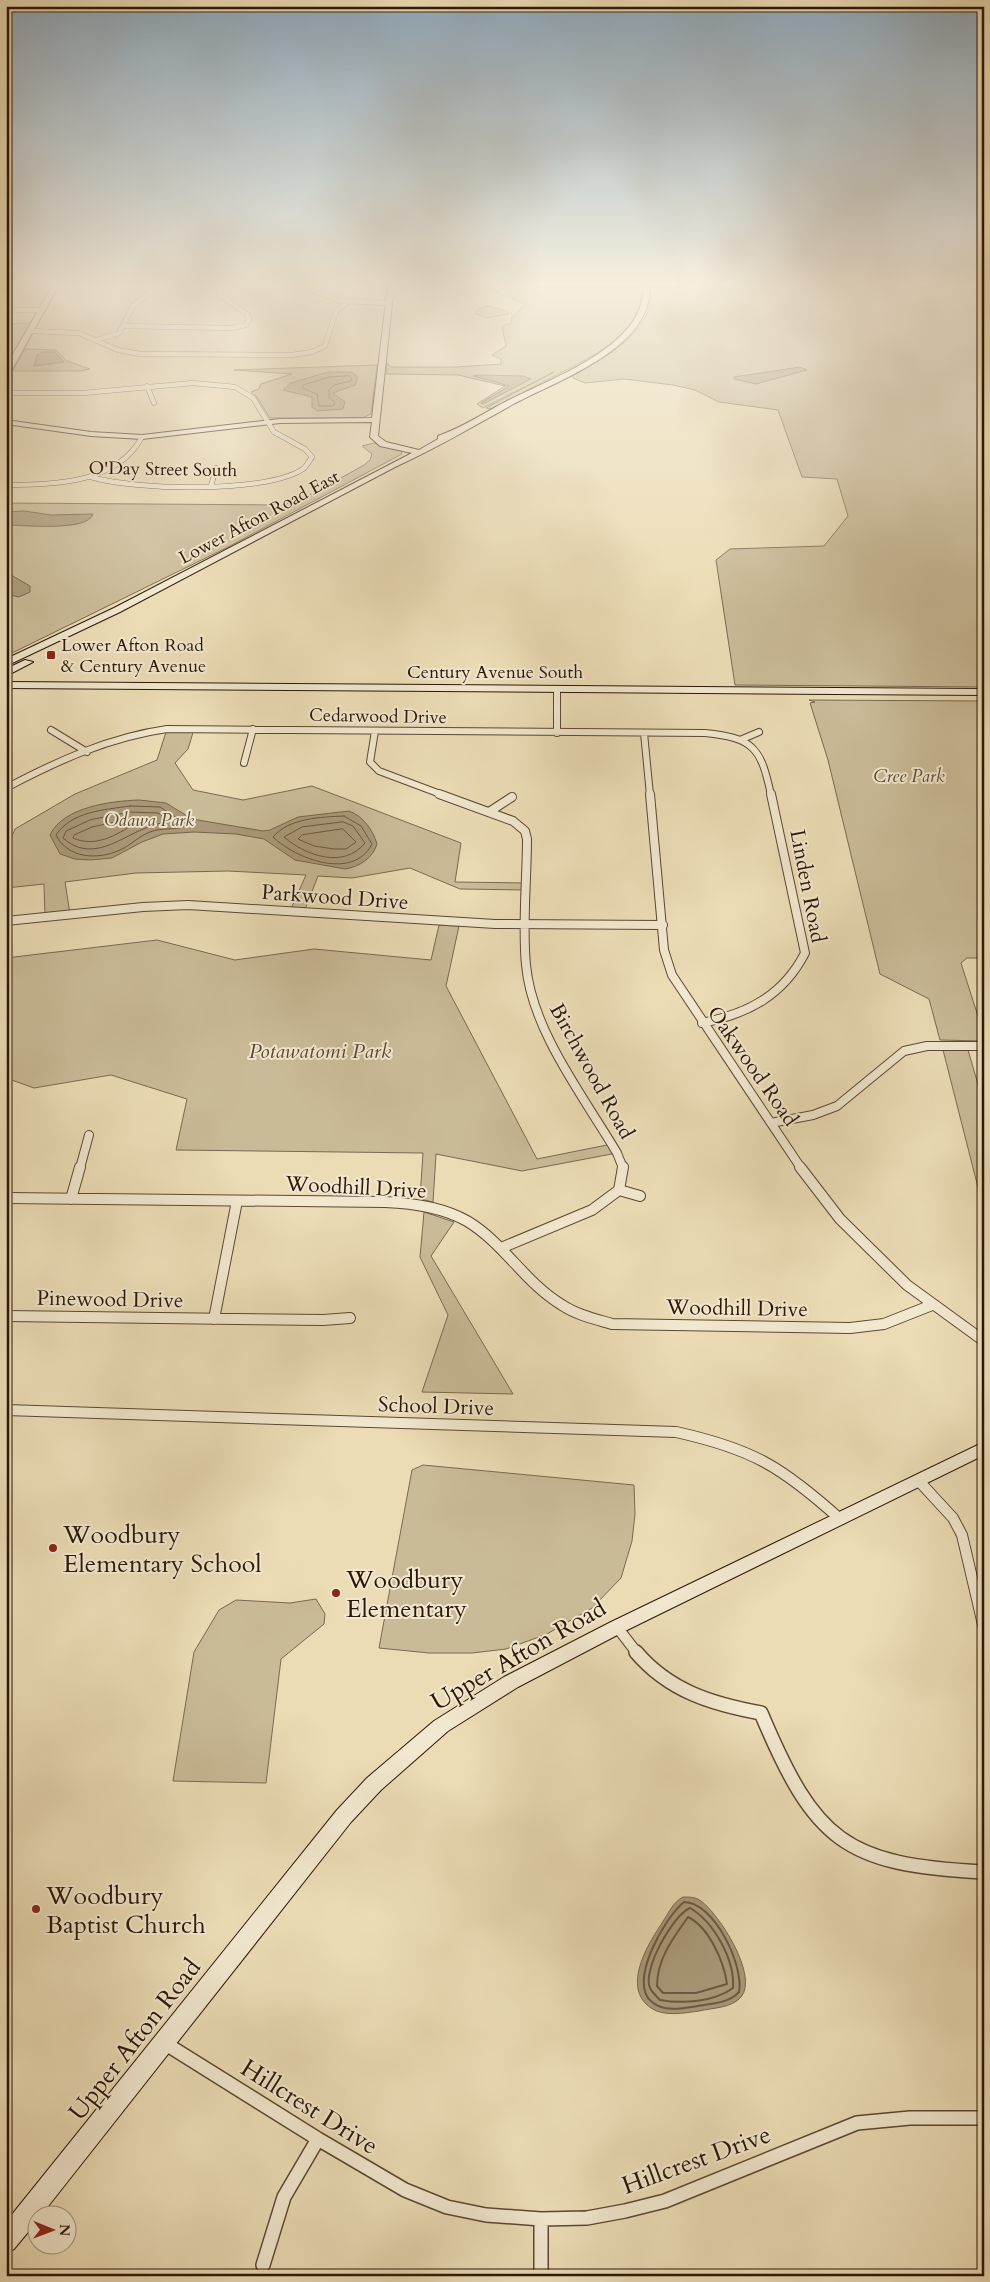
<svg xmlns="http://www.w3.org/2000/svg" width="990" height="2282" viewBox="0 0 990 2282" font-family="Cardo,serif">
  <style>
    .green { fill: #cabb98; stroke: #7a6950 }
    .water { fill: #aa997a; stroke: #77654c }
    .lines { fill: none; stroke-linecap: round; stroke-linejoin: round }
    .shore-far1 { stroke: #6a5841; stroke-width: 1 }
    .shore { stroke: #6a5841; stroke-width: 2 }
    .street-far4-casing { stroke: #5b4833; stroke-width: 5.5 }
    .street-far3-casing { stroke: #5b4833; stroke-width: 8 }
    .street-far2-casing { stroke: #5b4833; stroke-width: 10 }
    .street-far1-casing { stroke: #5b4833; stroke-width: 12 }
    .street-casing { stroke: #5b4833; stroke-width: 16 }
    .secondary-casing { stroke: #2b1708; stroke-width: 2 }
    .street-far4 { stroke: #f2e8cf; stroke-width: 4.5 }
    .street-far3 { stroke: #f2e8cf; stroke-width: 6 }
    .street-far2 { stroke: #f2e8cf; stroke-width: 8 }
    .street-far1 { stroke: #f2e8cf; stroke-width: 10 }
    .street { stroke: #f2e8cf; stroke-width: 13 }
    .secondary { fill: #f2e8cf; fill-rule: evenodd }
    .poi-dot { fill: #8f2418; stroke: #f2e8cf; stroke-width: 2 }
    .labels { text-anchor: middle; stroke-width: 4; stroke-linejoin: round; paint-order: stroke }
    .far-street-label { font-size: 18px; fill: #2b1708; stroke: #f2e8cf }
    .far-poi-label { font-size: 18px; fill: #2b1708; stroke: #f2e8cf; text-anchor: start }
    .far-park-label { font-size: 18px; font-style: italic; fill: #5b4833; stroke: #f2e8cf }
    .street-label { font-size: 21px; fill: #2b1708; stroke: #f2e8cf }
    .park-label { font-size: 21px; font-style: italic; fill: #5b4833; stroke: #f2e8cf }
    .near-poi-label { font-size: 25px; fill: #2b1708; stroke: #f2e8cf; text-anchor: start }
    .near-street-label { font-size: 25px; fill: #2b1708; stroke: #f2e8cf }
  </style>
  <rect width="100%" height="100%" fill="#ebdcb5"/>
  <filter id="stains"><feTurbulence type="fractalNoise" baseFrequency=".004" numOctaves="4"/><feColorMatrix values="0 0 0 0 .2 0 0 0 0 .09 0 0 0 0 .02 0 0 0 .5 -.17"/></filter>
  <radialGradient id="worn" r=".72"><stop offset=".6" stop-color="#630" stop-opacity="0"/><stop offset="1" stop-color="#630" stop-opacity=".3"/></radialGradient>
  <path class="green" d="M 477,285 L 640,285 C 648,334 588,358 553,377 C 533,387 512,398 492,409 L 486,408 L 554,372 L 483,408 L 477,404 L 505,386 L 458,375 L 386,374 L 387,363 L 391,367 L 455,367 L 501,364 L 501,359 L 492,355 L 506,346 L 502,326 L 511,323 L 512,317 L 526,304 Z
    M 650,285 L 984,285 L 984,687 L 735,685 L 716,560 L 730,549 L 824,546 L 848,516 L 837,479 L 802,477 L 778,410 L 719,402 L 695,390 L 673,385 L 624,379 L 585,383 L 573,378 L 573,375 C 605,359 659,328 650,285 Z
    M 487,306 L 508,311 L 508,314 L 487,318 L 475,313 L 478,309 Z
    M 31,323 L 30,324 L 6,365 L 6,324 Z
    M 25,349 L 56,350 L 67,361 L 90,369 L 80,371 L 13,371 Z
    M 377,365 L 371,414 L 362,418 L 270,418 L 256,396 L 251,392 L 259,389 L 261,384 L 292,374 L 234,370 Z
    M 374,443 L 400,450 L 402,454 L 226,548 L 6,656 L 6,503 L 284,505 L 316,492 L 364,465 L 370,460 L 372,454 L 362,446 Z
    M 809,700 L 984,701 L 984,958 L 967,958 L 961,963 L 984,1035 L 984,1041 L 940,1040 L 929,999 L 880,974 L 828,760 L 810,703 L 815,702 Z
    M 167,729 L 194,729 L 188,749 L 175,763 L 193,790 L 243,800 L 312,786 L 461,843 L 455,882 L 527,883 L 527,890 L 460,889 L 410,868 L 352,878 L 318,876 L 304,912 L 290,911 L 306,875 L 228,871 L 136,873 L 65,882 L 70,914 L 45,916 L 44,884 L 6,888 L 6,850 L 15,829 L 75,794 L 157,760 Z
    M 439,925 L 459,926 L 446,986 L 537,1159 L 612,1144 L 617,1153 L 522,1171 L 436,1154 L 433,1202 L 420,1199 L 423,1153 L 176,1150 L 187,1099 L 111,1075 L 34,1088 L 6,1078 L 6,958 L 157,940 L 235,960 L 314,949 L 431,960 Z
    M 943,1050 L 968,1050 L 984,1105 L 984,1211 Z
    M 424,1212 L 454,1222 L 431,1256 L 513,1394 L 422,1392 L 448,1315 L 420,1257 Z
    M 423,1465 L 634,1485 L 635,1514 L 632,1541 L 621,1578 L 592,1608 L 547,1634 L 506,1649 L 472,1653 L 429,1653 L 379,1648 L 412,1470 Z
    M 316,1599 L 325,1614 L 324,1624 L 281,1659 L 266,1783 L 173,1781 L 194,1652 L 219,1610 L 236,1600 L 290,1603 Z"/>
  <path class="water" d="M 42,352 L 55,352 L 64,362 L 34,366 L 37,355 Z
    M 800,367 L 807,370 L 756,384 L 734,379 L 734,377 Z
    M 328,372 L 352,372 L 358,377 L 355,385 L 333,393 L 345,402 L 343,409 L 317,411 L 312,407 L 312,397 L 283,390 L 291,383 Z
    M 478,375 L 523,376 L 531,379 L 483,404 L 481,403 L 509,386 L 473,376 Z
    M 24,511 L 51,515 L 93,514 C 88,532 23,525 6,525 L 6,512 Z
    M 6,572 L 30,586 L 30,592 L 19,597 L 6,594 Z
    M 139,800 L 166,803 L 192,819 L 263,831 L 270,830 L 298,817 L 349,811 C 363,816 373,830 377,844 C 373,858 359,867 345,869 L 295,860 L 264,839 L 236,834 L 194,832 L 163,834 L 142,842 L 112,858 L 90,860 L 75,859 L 60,854 L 50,835 C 63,807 111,801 139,800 Z
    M 683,1897 C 689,1897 696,1897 701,1901 C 719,1914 759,1976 741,1997 C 732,2008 712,2008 699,2011 C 684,2013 664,2017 651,2008 C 621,1988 648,1944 662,1923 C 668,1914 673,1902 683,1897 Z"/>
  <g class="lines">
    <path class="shore-far1" d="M 349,376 L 352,378 L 351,381 L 334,385 L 329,390 L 329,397 L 335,403 L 333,406 L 319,406 L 317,394 L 302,388 L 303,385 L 329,377 Z
      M 130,806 L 160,807 L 188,825 C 176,831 162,827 150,832 C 139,836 131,845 120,850 C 98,860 68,859 56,835 C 72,811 104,810 130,806 Z
      M 130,812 L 158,813 L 169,820 C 161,824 151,825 143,829 C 116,841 90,862 63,838 L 66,831 L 90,820 Z
      M 344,816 L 361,826 L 372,844 C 353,881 296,859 273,837 C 289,818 321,817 344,816 Z
      M 131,819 L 136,820 L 136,823 C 116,835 96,848 73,838 L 74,835 L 92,827 Z
      M 343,822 L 353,826 L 365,843 C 344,869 306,856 284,837 L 302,827 Z
      M 343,829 L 356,842 L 346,849 L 334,849 L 314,846 L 298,839 L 302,835 Z"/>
    <path class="shore" d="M 684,1902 C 714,1902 744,1965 739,1992 C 730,2002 716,2003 704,2005 C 688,2007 666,2014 652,2002 C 627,1983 665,1917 684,1902 Z
      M 690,1908 C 714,1922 735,1960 733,1988 C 714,2002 683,2004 660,2000 C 657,1997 652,1992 650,1988 C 642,1970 673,1915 690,1908 Z
      M 688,1917 C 709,1927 724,1962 727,1984 L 696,1993 L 663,1993 L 657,1986 C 657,1959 673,1938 688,1917 Z"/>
    <defs>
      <path id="street-far4" d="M 298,285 L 340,301 L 389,303
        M 6,310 L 42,310
        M 123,326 L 231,328 L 246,325 L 249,320 L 248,315 L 220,295 L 219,291 L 222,285
        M 30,331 L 79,333 L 118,350 L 140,354 L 292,355 L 312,352 L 325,346 L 336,311 L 348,302
        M 97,340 L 119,333 L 133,306 L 150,293 L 155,285
        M 147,386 L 154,403
        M 6,393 L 83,393 L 193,383 L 235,387 L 253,398 L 274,432 L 305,449 L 312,457 C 309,461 306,467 303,469 C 266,494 133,490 91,477
        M 6,485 C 52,485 117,484 142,437
        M 211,486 L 216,468"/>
      <path id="street-far3" d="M 557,689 L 557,733
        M 51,730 L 87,752
        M 375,731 L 370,762 L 379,771 L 443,795
        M 644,733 L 650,795
        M 740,740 L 759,732
        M 244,763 L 253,729
        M 6,788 C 57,761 110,737 167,729 L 705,733 C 754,738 761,748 771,795"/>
      <path id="street-far2" d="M 439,794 L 513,821 L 525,831 L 527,839 C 527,879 522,926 526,965 C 532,1031 584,1097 617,1153 L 623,1168
        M 650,794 L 664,950 L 672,975 L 801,1168
        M 489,812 L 512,797
        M 6,921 L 143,907 L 188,905 L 495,924 L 663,925
        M 702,1023 C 747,1014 783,996 805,953 L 771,794
        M 771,1123 L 813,1115 L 837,1106 L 904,1051 L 927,1046 L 984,1046
        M 80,1168 L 89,1135"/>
      <path id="street-far1" d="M 800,1167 L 840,1219 L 907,1285 L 984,1341
        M 619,1190 L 640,1196
        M 6,1198 L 385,1202 C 413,1203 442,1207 467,1221 C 504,1243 525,1283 562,1305 C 577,1315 595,1319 612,1324 L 850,1328 L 884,1324 L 932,1305
        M 71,1199 L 80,1167
        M 501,1248 L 592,1210 L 619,1190 L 623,1167
        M 6,1316 L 323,1320 L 350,1318
        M 214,1319 L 237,1201
        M 6,1410 L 676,1432 C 753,1449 782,1467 840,1519
        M 918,1480 L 953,1518 L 962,1535 L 984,1629
        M 617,1627 L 637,1653"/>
      <path id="street" d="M 636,1652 C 669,1691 712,1704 761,1713 C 815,1841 844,1865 984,1872
        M 166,2044 L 318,2139 L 405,2190 L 447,2207 L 486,2215 L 541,2219 L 587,2218 L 625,2211 L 665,2201 L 857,2123 L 910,2118 L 984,2118
        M 541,2219 L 541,2276
        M 263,2265 L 284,2197 L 318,2139"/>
      <path id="secondary" d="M 53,285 L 59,285 L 10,373 L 6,375 L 6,366 Z
        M 388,285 L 394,285 L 378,436 L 386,442 L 419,450 L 438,439 L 438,436 C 464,427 485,412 509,400 C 552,378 649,344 643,285 L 649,285 C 656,348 553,382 510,406 C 472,427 435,449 395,467 L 120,612 L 6,666 L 6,659 L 114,608 L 412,453 L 380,446 L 370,437 L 372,422 L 280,423 L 142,439 L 91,436 L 6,424 L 6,420 L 91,432 L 142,435 L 280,419 L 372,418 Z
        M 25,660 L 33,662 L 6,676 L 6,669 Z
        M 6,682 L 984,689 L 984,695 L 6,688 Z
        M 984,1442 L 984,1455 L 623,1632 L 518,1687 L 448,1731 L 381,1790 L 351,1822 L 42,2214 L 38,2214 L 38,2220 L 14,2249 L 6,2253 L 6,2222 L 337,1810 L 367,1778 L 434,1721 L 504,1677 L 611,1622 Z"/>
    </defs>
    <use href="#street-far4" class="street-far4-casing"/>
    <use href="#street-far3" class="street-far3-casing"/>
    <use href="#street-far2" class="street-far2-casing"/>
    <use href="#street-far1" class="street-far1-casing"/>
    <use href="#street" class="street-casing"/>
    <use href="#secondary" class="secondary-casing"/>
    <use href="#street-far4" class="street-far4"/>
    <use href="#street-far3" class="street-far3"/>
    <use href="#street-far2" class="street-far2"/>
    <use href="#street-far1" class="street-far1"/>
    <use href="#street" class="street"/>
    <use href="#secondary" class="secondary"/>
  </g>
  <linearGradient id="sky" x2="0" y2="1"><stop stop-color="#8fa9bc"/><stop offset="0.47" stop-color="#f6efde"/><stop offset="1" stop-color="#f6efde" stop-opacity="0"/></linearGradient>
  <rect width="990" height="605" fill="url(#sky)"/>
  <g class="poi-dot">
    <rect x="46" y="650" width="10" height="10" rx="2.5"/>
    <circle cx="53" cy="1548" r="5"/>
    <circle cx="336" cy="1593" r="5"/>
    <circle cx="36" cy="1909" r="5"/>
  </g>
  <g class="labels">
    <g class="far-street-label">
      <text transform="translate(163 469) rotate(1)" y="6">O'Day Street South</text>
      <text transform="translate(259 517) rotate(-28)" y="6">Lower Afton Road East</text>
      <text x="495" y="678">Century Avenue South</text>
      <text transform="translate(378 716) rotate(1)" y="6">Cedarwood Drive</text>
    </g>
    <g class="far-poi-label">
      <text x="61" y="651">Lower Afton Road<tspan x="61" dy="21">&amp; Century Avenue</tspan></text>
    </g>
    <g class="far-park-label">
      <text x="909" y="782">Cree Park</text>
      <text x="149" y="826">Odawa Park</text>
    </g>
    <g class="street-label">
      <text transform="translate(808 886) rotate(79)" y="7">Linden Road</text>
      <text transform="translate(335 897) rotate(4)" y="7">Parkwood Drive</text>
      <text transform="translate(753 1066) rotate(55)" y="7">Oakwood Road</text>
      <text transform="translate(592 1071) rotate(61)" y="7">Birchwood Road</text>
      <text transform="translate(356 1187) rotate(3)" y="7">Woodhill Drive</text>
      <text transform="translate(110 1299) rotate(1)" y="7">Pinewood Drive</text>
      <text transform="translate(737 1308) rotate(1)" y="7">Woodhill Drive</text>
      <text transform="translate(436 1406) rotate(2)" y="7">School Drive</text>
    </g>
    <g class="park-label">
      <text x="320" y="1058">Potawatomi Park</text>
    </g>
    <g class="near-poi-label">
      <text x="63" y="1543">Woodbury<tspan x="63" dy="29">Elementary School</tspan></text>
      <text x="346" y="1588">Woodbury<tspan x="346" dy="29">Elementary</tspan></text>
      <text x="46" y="1904">Woodbury<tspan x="46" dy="29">Baptist Church</tspan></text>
    </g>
    <g class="near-street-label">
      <text transform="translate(518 1654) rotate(-30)" y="9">Upper Afton Road</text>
      <text transform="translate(134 2039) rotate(-52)" y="9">Upper Afton Road</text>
      <text transform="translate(310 2106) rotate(32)" y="9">Hillcrest Drive</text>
      <text transform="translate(696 2159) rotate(-20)" y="9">Hillcrest Drive</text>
    </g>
  </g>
  <rect width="990" height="2282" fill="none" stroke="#ebdcb5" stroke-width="25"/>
  <rect x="8" y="8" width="975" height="2267" fill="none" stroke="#2b1708" stroke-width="2.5"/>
  <rect x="12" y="12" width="965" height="2257" fill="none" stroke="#2b1708"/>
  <g transform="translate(52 2230) rotate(91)"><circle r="24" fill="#f2e8cf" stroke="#a2947f"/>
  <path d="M0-4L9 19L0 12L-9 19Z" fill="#8f2418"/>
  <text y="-8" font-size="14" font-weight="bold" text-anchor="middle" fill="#2b1708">N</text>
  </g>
  <rect width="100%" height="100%" filter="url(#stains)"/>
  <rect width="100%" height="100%" fill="url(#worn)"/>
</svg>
